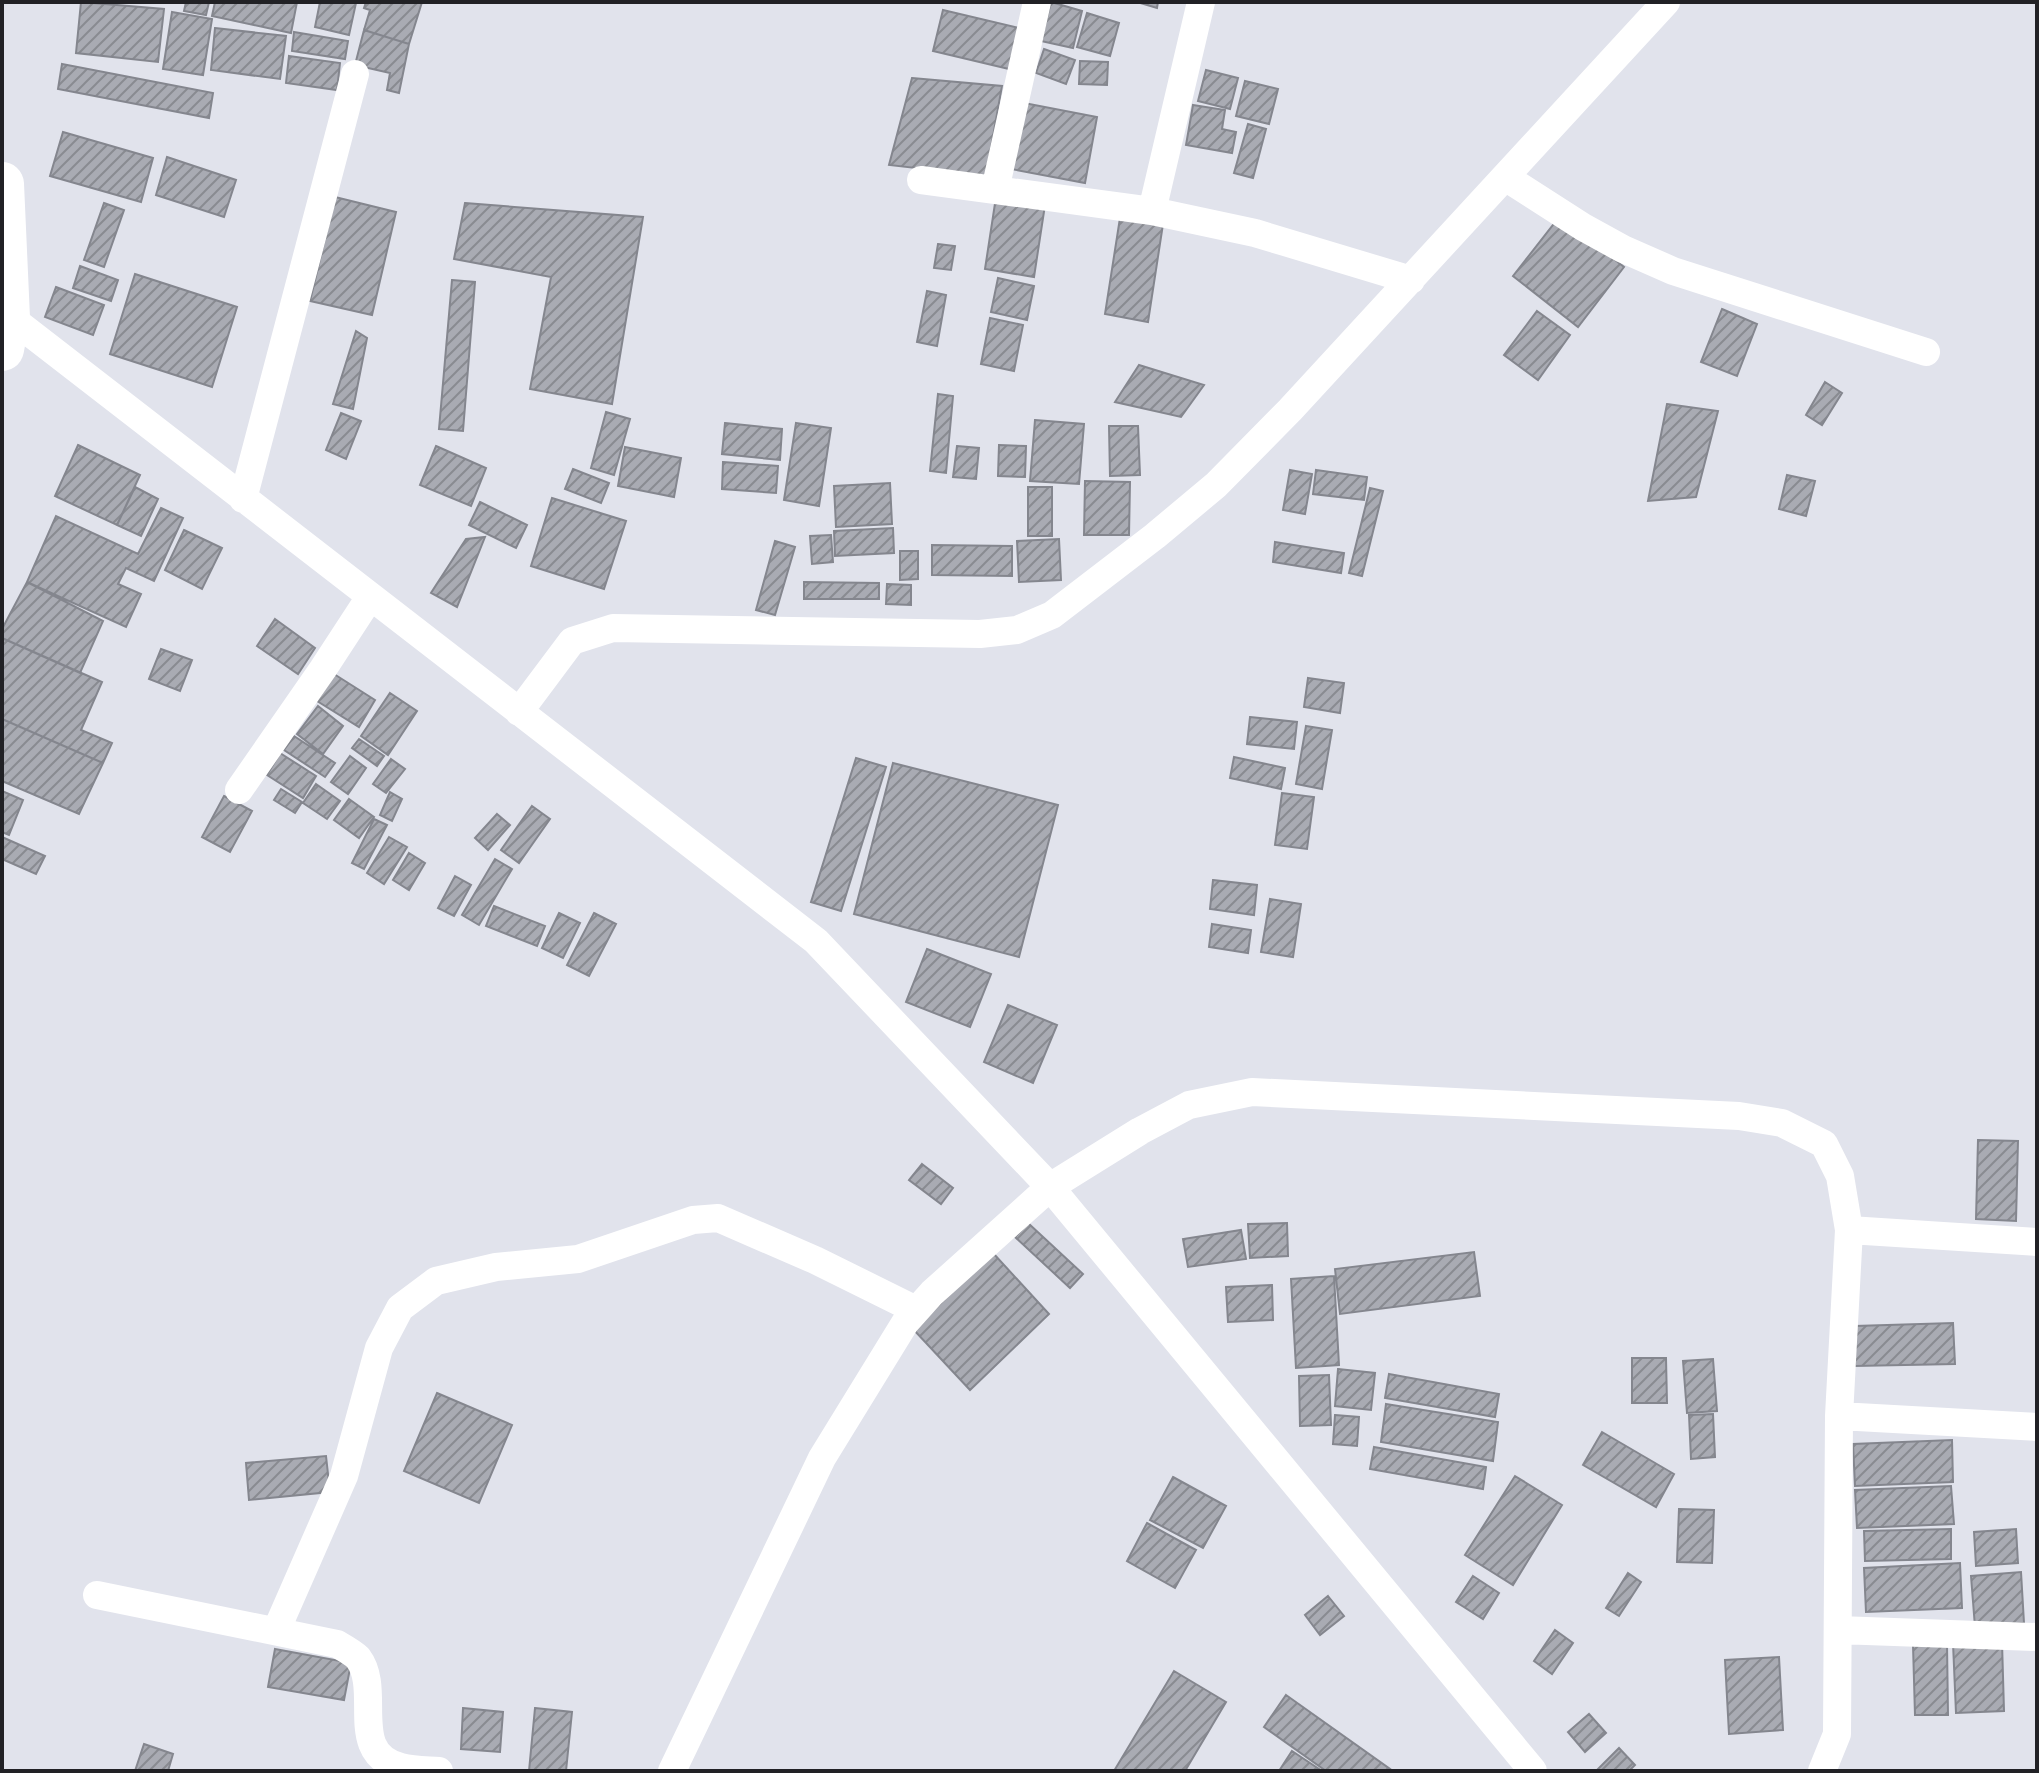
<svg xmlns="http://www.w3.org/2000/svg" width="2039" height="1773" viewBox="0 0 2039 1773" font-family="'PT Sans',sans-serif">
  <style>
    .building { fill: url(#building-hatch); stroke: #84868e; stroke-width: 2 }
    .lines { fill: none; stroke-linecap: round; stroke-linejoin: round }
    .minor { stroke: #fff; stroke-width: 28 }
    .primary { stroke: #fff; stroke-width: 44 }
  </style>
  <defs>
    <pattern id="building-hatch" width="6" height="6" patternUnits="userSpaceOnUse" patternTransform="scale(2)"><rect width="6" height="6" fill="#a9abb3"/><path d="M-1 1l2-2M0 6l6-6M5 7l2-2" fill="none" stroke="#898b91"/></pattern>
  </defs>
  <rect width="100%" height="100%" fill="#e1e3ec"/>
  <path class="building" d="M 81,2 L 164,9 L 158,62 L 76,53 Z
    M 186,2 L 209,2 L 206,15 L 184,11 Z
    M 215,2 L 297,2 L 291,33 L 212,16 Z
    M 320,2 L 356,3 L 349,35 L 315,27 Z
    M 366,2 L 422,2 L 409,44 L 364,30 L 370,10 L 364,8 Z
    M 1051,2 L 1082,11 L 1073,48 L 1041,41 Z
    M 1137,2 L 1158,2 L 1157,8 Z
    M 943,10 L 1019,28 L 1009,69 L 933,51 Z
    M 172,12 L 212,19 L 203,75 L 163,69 Z
    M 1087,13 L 1119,23 L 1110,56 L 1077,47 Z
    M 215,28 L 286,36 L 280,79 L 211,70 Z
    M 364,30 L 409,44 L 399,93 L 387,90 L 390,73 L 355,65 Z
    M 294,32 L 348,41 L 345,59 L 292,51 Z
    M 1044,49 L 1075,60 L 1066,84 L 1036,73 Z
    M 289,56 L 340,63 L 337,90 L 286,83 Z
    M 1080,61 L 1108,62 L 1107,85 L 1079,84 Z
    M 62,64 L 213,93 L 209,118 L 58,89 Z
    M 1206,70 L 1238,78 L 1230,109 L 1198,101 Z
    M 912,78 L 1002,86 L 986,176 L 889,165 Z
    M 1245,81 L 1278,89 L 1269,124 L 1236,116 Z
    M 1024,103 L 1097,117 L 1085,183 L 1011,169 Z
    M 1193,105 L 1225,110 L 1222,129 L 1236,132 L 1232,153 L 1186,145 Z
    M 1248,124 L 1266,129 L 1253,178 L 1234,173 Z
    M 63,132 L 153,158 L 141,202 L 50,176 Z
    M 167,157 L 236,180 L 224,217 L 156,195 Z
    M 335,197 L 396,212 L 372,315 L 310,301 Z
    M 996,197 L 1045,205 L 1034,277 L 985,269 Z
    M 104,203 L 124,210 L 104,267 L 84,260 Z
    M 465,203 L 643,217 L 612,404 L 530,389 L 551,277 L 454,259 Z
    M 1560,216 L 1624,267 L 1578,327 L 1513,276 Z
    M 1120,218 L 1163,224 L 1148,322 L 1105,314 Z
    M 938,244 L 955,246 L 951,270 L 934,268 Z
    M 80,266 L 118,280 L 111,301 L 73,288 Z
    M 135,274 L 237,307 L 212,387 L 110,354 Z
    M 998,278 L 1034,286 L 1027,320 L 991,312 Z
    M 452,280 L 475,282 L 463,431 L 439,429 Z
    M 56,287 L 104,305 L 93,335 L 45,317 Z
    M 927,291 L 946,295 L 937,346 L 917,342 Z
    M 1722,309 L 1757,324 L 1737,376 L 1701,362 Z
    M 1537,311 L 1570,335 L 1538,380 L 1504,355 Z
    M 990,318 L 1023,325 L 1014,371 L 981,364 Z
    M 356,331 L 367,338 L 353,409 L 333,404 Z
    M 1139,365 L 1204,385 L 1181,417 L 1115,402 Z
    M 1825,382 L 1842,393 L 1822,425 L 1806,415 Z
    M 938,394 L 953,396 L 946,473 L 930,471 Z
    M 1667,404 L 1718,411 L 1696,497 L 1648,501 Z
    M 606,412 L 630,419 L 614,475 L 591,468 Z
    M 341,413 L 361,421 L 346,459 L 326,450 Z
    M 1035,420 L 1084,424 L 1079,484 L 1030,481 Z
    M 725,423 L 782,429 L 780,460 L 722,454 Z
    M 796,423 L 831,428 L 819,506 L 784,500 Z
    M 1109,426 L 1138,426 L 1140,475 L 1110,476 Z
    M 78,445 L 140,475 L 117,525 L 55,496 Z
    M 999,445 L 1026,446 L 1025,477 L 998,476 Z
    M 436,446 L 486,468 L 471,506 L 420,485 Z
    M 957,446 L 979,448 L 976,479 L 953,477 Z
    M 625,447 L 681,458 L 674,497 L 618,486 Z
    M 723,462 L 778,466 L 776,493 L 722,489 Z
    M 573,469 L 609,483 L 601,503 L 565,489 Z
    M 1290,470 L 1312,474 L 1305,514 L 1283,510 Z
    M 1316,470 L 1367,477 L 1364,500 L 1313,494 Z
    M 1787,475 L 1815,481 L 1806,516 L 1779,509 Z
    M 1085,481 L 1130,482 L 1129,535 L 1084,535 Z
    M 890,483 L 892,524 L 836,527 L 834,486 Z
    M 135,487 L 158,499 L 141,536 L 117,525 Z
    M 1028,487 L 1052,487 L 1052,536 L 1028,536 Z
    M 1370,488 L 1383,491 L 1362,576 L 1349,573 Z
    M 552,498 L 626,521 L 604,589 L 531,566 Z
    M 480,502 L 527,525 L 516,548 L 469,525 Z
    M 161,508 L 183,518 L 154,581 L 126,568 L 118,584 L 141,594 L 126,627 L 27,582 L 56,516 L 138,554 Z
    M 893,528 L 894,553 L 835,556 L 834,531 Z
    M 184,530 L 222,548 L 202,589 L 165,570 Z
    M 831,535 L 833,562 L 812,564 L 810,536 Z
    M 485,537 L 457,607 L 431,593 L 466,539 Z
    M 1059,539 L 1061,580 L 1019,582 L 1017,541 Z
    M 775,541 L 795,547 L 775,615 L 756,610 Z
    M 1275,542 L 1344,553 L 1341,573 L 1273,562 Z
    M 932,545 L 1012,546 L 1012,576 L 932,575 Z
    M 900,551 L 918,551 L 918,579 L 900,580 Z
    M 27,582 L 103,621 L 80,673 L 2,638 L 2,629 Z
    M 804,582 L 879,583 L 879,599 L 804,599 Z
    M 887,584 L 911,585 L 911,605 L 886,604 Z
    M 275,619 L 315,648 L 298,674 L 257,646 Z
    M 2,638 L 102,682 L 81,730 L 112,743 L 103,763 L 2,719 Z
    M 161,649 L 192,660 L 180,691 L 149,679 Z
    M 334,674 L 375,700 L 359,727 L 317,701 Z
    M 1308,678 L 1344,683 L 1340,713 L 1304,707 Z
    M 390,693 L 417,711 L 388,755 L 361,736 Z
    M 318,706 L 343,726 L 323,754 L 297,734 Z
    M 1250,717 L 1297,722 L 1294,749 L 1247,744 Z
    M 2,719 L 103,763 L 79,814 L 2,781 Z
    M 1306,726 L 1332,730 L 1322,789 L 1296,784 Z
    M 294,736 L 335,763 L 325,777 L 284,750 Z
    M 359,739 L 384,756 L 377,766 L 352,748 Z
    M 280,753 L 316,776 L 303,798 L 267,775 Z
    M 350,756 L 366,768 L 348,794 L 331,782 Z
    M 1234,757 L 1285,768 L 1281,789 L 1230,778 Z
    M 856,758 L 886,767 L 841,911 L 811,902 Z
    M 391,759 L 405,769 L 386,793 L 373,784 Z
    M 893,763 L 1058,805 L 1019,957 L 854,914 Z
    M 316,784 L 340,801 L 327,819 L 303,803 Z
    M 281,789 L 302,802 L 295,813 L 274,800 Z
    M 2,791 L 23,800 L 9,835 L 2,832 Z
    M 390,792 L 402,799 L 392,821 L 380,815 Z
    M 1282,793 L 1314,797 L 1307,849 L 1275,845 Z
    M 224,796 L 252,811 L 230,852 L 202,837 Z
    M 349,799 L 374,817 L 359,838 L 334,820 Z
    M 532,806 L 550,819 L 519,863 L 501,850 Z
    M 497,814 L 510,825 L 488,850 L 475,838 Z
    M 374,819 L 387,825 L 364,869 L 352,863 Z
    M 2,837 L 45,856 L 36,874 L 2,859 Z
    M 389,837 L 407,847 L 384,884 L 367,873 Z
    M 409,853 L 425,863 L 409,890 L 393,880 Z
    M 495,859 L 512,869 L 479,925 L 462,915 Z
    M 455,876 L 471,885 L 454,916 L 438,908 Z
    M 1213,880 L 1257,885 L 1254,915 L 1210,909 Z
    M 1270,899 L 1301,904 L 1293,957 L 1261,952 Z
    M 494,906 L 545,926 L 537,946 L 486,926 Z
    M 559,913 L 580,923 L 563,958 L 542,948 Z
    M 594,913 L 616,924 L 589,976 L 567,965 Z
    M 1212,924 L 1251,930 L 1248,953 L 1209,947 Z
    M 927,949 L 991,974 L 970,1027 L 906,1002 Z
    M 1008,1005 L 1057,1025 L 1033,1083 L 984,1062 Z
    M 1978,1140 L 2018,1141 L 2016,1221 L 1976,1219 Z
    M 922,1164 L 953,1188 L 941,1204 L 909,1180 Z
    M 1028,1223 L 1083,1274 L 1070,1288 L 1015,1237 Z
    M 1287,1223 L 1288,1256 L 1250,1258 L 1248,1224 Z
    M 1241,1230 L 1246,1259 L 1188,1267 L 1183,1239 Z
    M 1474,1252 L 1480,1296 L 1340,1314 L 1335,1269 Z
    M 993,1253 L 1049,1314 L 970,1390 L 913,1329 Z
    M 1334,1276 L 1339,1365 L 1296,1368 L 1291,1279 Z
    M 1272,1285 L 1273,1320 L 1228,1322 L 1226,1287 Z
    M 1953,1323 L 1955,1364 L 1855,1366 L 1855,1326 Z
    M 1632,1358 L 1666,1358 L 1667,1403 L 1632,1403 Z
    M 1713,1359 L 1717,1411 L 1687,1413 L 1683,1361 Z
    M 1338,1369 L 1375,1373 L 1371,1410 L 1335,1406 Z
    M 1389,1374 L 1499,1394 L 1495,1417 L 1385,1398 Z
    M 1329,1375 L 1331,1425 L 1300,1426 L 1299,1376 Z
    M 437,1393 L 512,1425 L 479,1503 L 404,1471 Z
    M 1386,1404 L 1498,1422 L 1493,1461 L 1381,1442 Z
    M 1713,1414 L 1715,1457 L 1691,1459 L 1689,1415 Z
    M 1335,1415 L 1359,1417 L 1357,1446 L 1333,1444 Z
    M 1602,1432 L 1674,1474 L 1656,1507 L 1583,1465 Z
    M 1952,1440 L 1953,1482 L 1855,1486 L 1853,1444 Z
    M 1374,1447 L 1486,1467 L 1483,1489 L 1370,1469 Z
    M 326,1456 L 330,1492 L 249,1500 L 246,1463 Z
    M 1515,1476 L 1562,1505 L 1513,1585 L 1465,1555 Z
    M 1173,1477 L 1226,1506 L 1203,1548 L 1150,1520 Z
    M 1951,1486 L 1954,1524 L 1857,1528 L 1855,1490 Z
    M 1679,1509 L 1714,1510 L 1712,1563 L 1677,1562 Z
    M 1147,1523 L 1196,1550 L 1175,1588 L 1127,1561 Z
    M 1951,1529 L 1951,1559 L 1865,1561 L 1864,1531 Z
    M 2016,1529 L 2018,1563 L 1976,1566 L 1974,1532 Z
    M 1960,1563 L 1962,1608 L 1866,1612 L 1864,1568 Z
    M 2021,1572 L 2024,1623 L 1975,1627 L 1971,1576 Z
    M 1628,1573 L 1641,1582 L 1619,1616 L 1606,1608 Z
    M 1473,1576 L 1499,1593 L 1483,1619 L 1456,1602 Z
    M 1328,1596 L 1344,1616 L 1320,1635 L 1305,1615 Z
    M 1555,1630 L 1573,1643 L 1552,1674 L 1534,1661 Z
    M 2002,1642 L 2004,1711 L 1956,1713 L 1953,1643 Z
    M 1947,1644 L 1948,1715 L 1915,1715 L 1913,1645 Z
    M 275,1649 L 351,1663 L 344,1700 L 268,1687 Z
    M 1779,1657 L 1783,1730 L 1729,1734 L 1725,1660 Z
    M 1174,1671 L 1226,1702 L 1185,1771 L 1114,1771 Z
    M 1286,1695 L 1390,1769 L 1388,1771 L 1326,1771 L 1264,1727 Z
    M 463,1708 L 503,1712 L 500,1752 L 461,1749 Z
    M 535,1708 L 572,1712 L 566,1771 L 529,1771 Z
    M 1589,1714 L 1606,1733 L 1585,1752 L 1568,1732 Z
    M 144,1744 L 173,1754 L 168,1771 L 135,1771 Z
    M 1619,1748 L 1635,1765 L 1629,1771 L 1596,1771 Z
    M 1292,1751 L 1322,1771 L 1279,1771 Z"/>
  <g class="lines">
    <path class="minor" d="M 1505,177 L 1583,227 L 1623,249 L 1673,271 L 1926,352
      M 921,180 L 1152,211 L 1255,233 L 1411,280
      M 995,190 L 1037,2
      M 1152,211 L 1201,2
      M 2,311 L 816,941 L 1050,1187 L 1533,1771
      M 243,499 L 355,74
      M 519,712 L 572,641 L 613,628 L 980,634 L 1017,630 L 1052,615 L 1155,536 L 1216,485 L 1290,410 L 1666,2
      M 239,790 L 323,669 L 370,597
      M 1849,1230 L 2037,1242
      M 1839,1416 L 2037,1427
      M 97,1595 L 337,1644 C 344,1648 353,1653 358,1658 C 383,1691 346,1753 401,1767 C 413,1770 426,1770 439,1771
      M 1838,1630 L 2037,1637
      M 276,1631 L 344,1476 L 379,1348 L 400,1308 L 436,1281 L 496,1267 L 578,1259 L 693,1220 L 718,1218 L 815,1260 L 916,1310
      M 672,1771 L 822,1458 L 905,1323 L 932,1293 L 1050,1187 L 1140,1131 L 1189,1105 L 1252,1092 L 1739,1116 L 1782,1123 L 1824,1144 L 1840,1176 L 1849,1230 L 1839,1416 L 1837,1734 L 1822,1771"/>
    <path class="primary" d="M 2,184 L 8,318 L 2,349"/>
  </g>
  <rect width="2039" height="1773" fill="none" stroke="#212125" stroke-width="8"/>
</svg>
